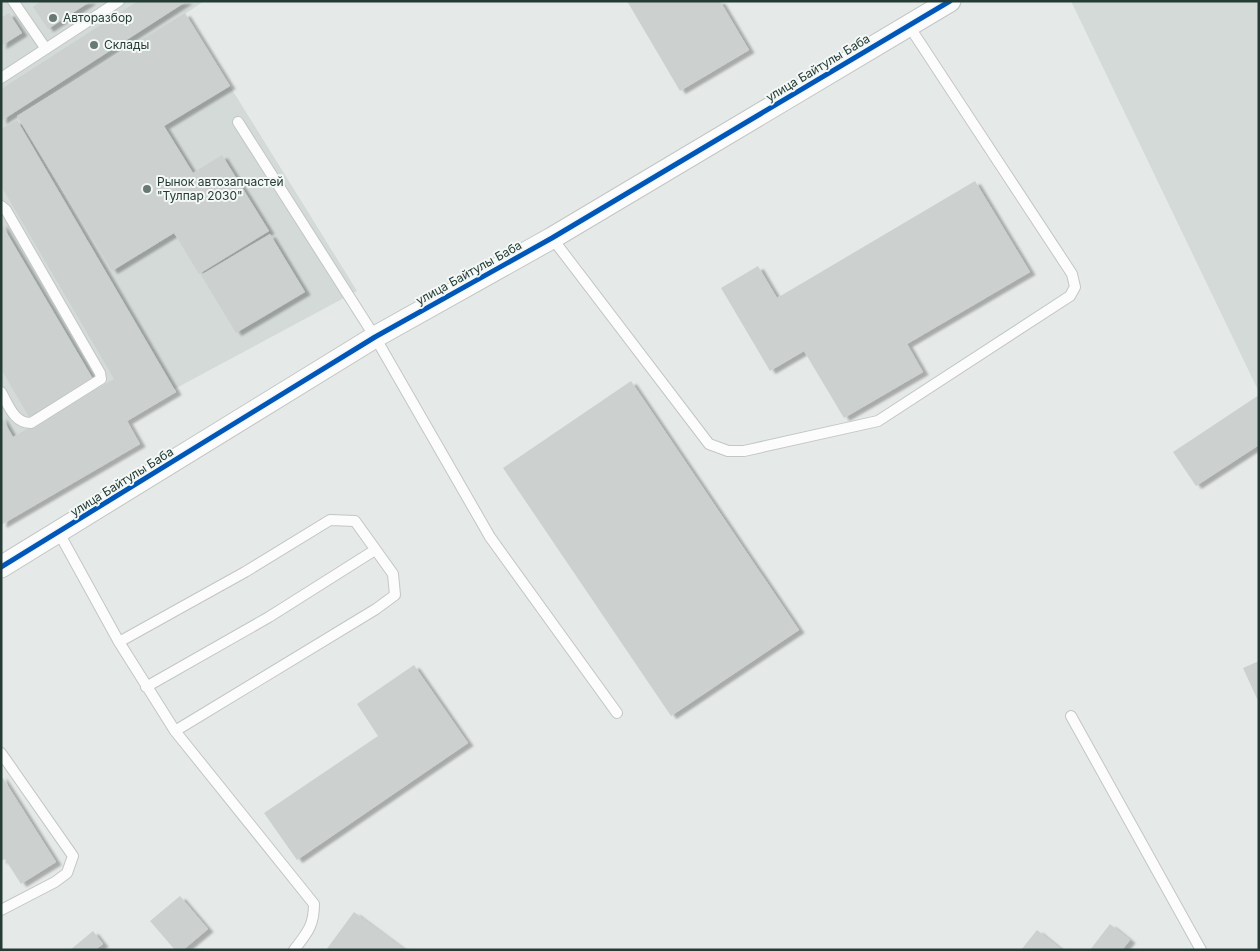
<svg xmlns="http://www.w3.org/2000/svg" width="1260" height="951" viewBox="0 0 1260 951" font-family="Inter,sans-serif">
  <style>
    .built { fill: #d3dad7 }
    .building { fill: #ccd1cf; filter: url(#shadow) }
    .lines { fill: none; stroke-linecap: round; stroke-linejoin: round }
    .lane-casing { stroke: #c2c6c4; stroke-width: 12 }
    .street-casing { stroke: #c2c6c4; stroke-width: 23 }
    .lane { stroke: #fbfcfb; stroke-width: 10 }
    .street { stroke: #fbfcfb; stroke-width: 21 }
    .cycleway-casing { stroke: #f3f8f6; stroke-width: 8 }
    .cycleway { stroke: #0057b8; stroke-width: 5 }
    .poi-dot { fill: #687873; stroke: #f3f8f6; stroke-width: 2 }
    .labels { text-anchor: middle; stroke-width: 4; stroke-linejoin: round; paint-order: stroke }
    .poi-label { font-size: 12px; fill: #253b35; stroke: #f3f8f6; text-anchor: start }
    .street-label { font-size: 12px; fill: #253b35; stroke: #f3f8f6 }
  </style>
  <defs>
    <filter id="shadow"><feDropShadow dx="5.5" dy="3" stdDeviation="1" flood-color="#0004"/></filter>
  </defs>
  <rect width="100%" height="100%" fill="#e5e9e7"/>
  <path class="built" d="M 1,1 L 204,1 L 185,14 L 357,291 L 1,482 Z
    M 1071,1 L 1259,1 L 1258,390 Z"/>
  <path class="building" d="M 41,1 L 91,1 L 48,29 L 33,7 Z
    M 138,1 L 187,1 L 1,121 L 1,89 Z
    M 627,1 L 720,1 L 749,50 L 680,91 Z
    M 9,13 L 22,33 L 1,46 L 1,18 Z
    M 185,13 L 230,86 L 164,126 L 193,173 L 222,155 L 269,231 L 199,274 L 174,233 L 112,271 L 17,116 Z
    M 17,120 L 176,392 L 127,421 L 140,444 L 1,525 L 1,416 L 13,437 L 114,379 L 1,186 L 1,129 Z
    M 975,181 L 1030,272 L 907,344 L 923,372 L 844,418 L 804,351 L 770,371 L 721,288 L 758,266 L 777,298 Z
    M 1,223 L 93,379 L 29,417 L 1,369 Z
    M 270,234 L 305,292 L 236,333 L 201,275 Z
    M 631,381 L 799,630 L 671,716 L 503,468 Z
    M 1259,395 L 1259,445 L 1196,486 L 1173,452 Z
    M 1259,661 L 1259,703 L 1243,668 Z
    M 414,665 L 468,743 L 297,860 L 264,813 L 378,736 L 357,704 Z
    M 1,775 L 56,862 L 21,884 L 5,859 L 1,861 Z
    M 180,896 L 208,929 L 183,950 L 175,950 L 150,921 Z
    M 354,912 L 405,950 L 326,950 Z
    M 1110,924 L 1130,940 L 1122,950 L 1090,950 Z
    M 1037,930 L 1062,950 L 1021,950 Z
    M 93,931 L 103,944 L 95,950 L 70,950 Z"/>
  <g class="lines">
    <defs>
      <path id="lane" d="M 13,1 L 46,49
        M 1,78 L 119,1
        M 238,122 L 375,337 L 490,537 L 617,713
        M 1,206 L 6,210 L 100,373 L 101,379 L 31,423 C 14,423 9,406 1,392
        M 552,238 L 709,444 L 728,451 L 744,451 L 878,421 L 1070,296 L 1075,287 L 1072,274 L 909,26
        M 59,533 L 119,642 L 175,731 L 314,904 C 314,926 307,933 294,950
        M 119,642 L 245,572 L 330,520 L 355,521 L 393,574 L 395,595 L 376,609 L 175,731
        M 146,687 L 269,617 L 375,550
        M 1071,716 L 1201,950
        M 1,753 L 73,856 L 67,873 L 55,882 L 1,910"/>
      <path id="street" d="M 1,567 L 375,337 L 552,238 L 950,1"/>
    </defs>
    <use href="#lane" class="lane-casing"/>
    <use href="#street" class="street-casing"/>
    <use href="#lane" class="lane"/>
    <use href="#street" class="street"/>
    <defs>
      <path id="cycleway" d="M 1,567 L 375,337 L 552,238 L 950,1"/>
    </defs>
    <use href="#cycleway" class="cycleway-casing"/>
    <use href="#cycleway" class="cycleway"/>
  </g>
  <g class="poi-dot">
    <circle cx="53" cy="18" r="5"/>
    <circle cx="94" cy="45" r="5"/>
    <circle cx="147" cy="189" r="5"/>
  </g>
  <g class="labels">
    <g class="poi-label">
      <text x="63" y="22">Авторазбор</text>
      <text x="104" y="49">Склады</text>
      <text x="157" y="186">Рынок автозапчастей<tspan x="157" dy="14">"Тулпар 2030"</tspan></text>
    </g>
    <g class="street-label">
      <text transform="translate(818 68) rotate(-31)" y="4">улица Байтулы Баба</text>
      <text transform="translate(469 273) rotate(-29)" y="4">улица Байтулы Баба</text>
      <text transform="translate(122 482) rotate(-32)" y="4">улица Байтулы Баба</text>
    </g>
  </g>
  <rect width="1260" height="951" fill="none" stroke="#253b35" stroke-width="5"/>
</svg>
